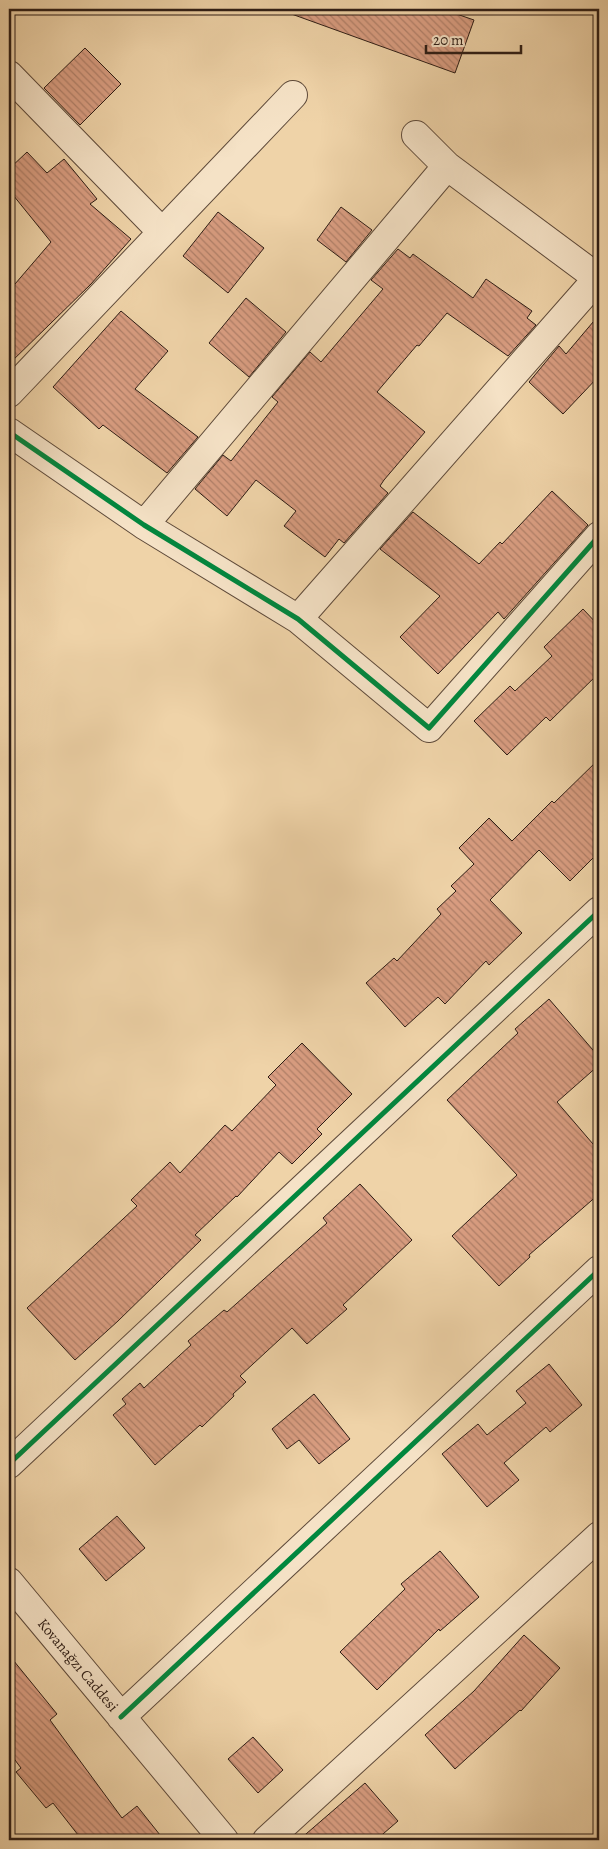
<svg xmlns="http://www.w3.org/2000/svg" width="608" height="1849" viewBox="0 0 608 1849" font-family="Alegreya,serif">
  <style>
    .building { fill: url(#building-back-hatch); stroke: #2e1d15 }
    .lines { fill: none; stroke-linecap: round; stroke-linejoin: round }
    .minor-casing { stroke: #5e4a3a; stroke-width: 30 }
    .minor { stroke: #f5e2c6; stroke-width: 28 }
    .cycleway-casing { stroke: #f5e2c6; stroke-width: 8 }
    .cycleway { stroke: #00873e; stroke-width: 5 }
    .labels { text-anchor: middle; stroke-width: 4; stroke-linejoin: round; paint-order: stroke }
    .street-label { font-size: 15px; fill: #2e1d15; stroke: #f5e2c6 }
  </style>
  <defs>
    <pattern id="building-back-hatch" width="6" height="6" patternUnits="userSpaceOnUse" patternTransform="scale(1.25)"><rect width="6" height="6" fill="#d99d81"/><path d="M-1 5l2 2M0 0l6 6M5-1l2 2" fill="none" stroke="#b07f68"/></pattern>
  </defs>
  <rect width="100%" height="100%" fill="#efd3a8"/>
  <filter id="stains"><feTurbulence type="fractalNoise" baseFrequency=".004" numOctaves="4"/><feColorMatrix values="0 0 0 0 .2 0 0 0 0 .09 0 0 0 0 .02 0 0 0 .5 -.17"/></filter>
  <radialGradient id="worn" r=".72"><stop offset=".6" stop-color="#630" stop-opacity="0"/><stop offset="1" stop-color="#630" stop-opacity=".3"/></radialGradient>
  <path class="building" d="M 287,9 L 442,9 L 474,20 L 455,73 L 286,12 Z
    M 85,48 L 121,84 L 80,125 L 44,88 Z
    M 27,152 L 47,173 L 64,159 L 97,199 L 90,204 L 131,239 L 91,284 L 9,364 L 9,291 L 51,242 L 9,190 L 9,169 Z
    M 341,207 L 372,230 L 346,262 L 317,240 Z
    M 218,212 L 264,248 L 228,293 L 183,256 Z
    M 398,249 L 410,258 L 413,254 L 473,298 L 486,279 L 532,311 L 527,318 L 536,325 L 508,356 L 447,313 L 419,346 L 417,345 L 377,392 L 425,432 L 384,480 L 380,486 L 388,493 L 344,543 L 339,539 L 325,557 L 284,526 L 296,511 L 256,480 L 227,516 L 195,489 L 223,455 L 231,461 L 278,402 L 272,397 L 310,352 L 321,362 L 383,289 L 371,280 Z
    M 246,298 L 286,332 L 249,377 L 209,343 Z
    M 121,311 L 168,351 L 135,389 L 198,437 L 167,473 L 103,425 L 99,429 L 53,387 Z
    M 599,315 L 599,376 L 563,414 L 529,382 L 559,346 L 566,354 Z
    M 552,491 L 588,525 L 504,619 L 498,612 L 438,674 L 400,637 L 440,596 L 380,549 L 413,512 L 479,564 L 500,542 L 502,544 Z
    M 583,609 L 599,626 L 599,673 L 550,721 L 546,717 L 507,755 L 474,721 L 510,686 L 515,691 L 552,656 L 544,647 Z
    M 599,759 L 599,852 L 570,881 L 539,850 L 490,900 L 522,933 L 489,965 L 486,961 L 445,1004 L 438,997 L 405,1027 L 366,983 L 394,958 L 397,961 L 441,914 L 437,909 L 456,891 L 451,886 L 474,864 L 459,848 L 489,818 L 512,841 L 552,801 L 554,803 Z
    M 549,999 L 599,1057 L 599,1065 L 557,1102 L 599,1151 L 599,1194 L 529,1255 L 530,1257 L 499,1286 L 452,1236 L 517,1175 L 447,1100 L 518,1033 L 515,1029 Z
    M 302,1043 L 352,1094 L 317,1129 L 322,1134 L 292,1164 L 279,1152 L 237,1197 L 236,1196 L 195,1235 L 201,1240 L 118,1321 L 75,1360 L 27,1308 L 137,1206 L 131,1200 L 170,1162 L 180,1173 L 225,1125 L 232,1131 L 276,1085 L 268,1077 Z
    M 360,1184 L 412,1240 L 343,1305 L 347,1309 L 307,1344 L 292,1328 L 240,1376 L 246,1382 L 233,1394 L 234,1396 L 202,1427 L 200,1425 L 155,1465 L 113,1415 L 126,1404 L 122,1399 L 140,1383 L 144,1388 L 191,1345 L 188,1341 L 224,1310 L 227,1312 L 327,1223 L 323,1218 Z
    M 549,1364 L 582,1405 L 550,1432 L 546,1427 L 504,1463 L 519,1480 L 487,1507 L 442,1454 L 478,1424 L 487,1435 L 526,1403 L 516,1391 Z
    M 314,1394 L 350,1439 L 319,1464 L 299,1440 L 287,1449 L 272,1429 Z
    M 117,1516 L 145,1548 L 106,1581 L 79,1549 Z
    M 440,1551 L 479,1597 L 440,1631 L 439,1629 L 377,1690 L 340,1652 L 405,1589 L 401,1584 Z
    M 524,1635 L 560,1668 L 521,1711 L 520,1710 L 455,1769 L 425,1735 L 474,1691 Z
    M 9,1655 L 57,1714 L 50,1720 L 122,1818 L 137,1806 L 164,1840 L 82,1840 L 53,1803 L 46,1808 L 16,1772 L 21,1768 L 9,1752 Z
    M 253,1737 L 283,1770 L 258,1793 L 228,1759 Z
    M 365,1783 L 398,1821 L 376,1840 L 299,1840 Z"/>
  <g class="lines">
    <defs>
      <path id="minor" d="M 9,75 L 162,232
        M 416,135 L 447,166 L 599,279
        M 9,393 L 293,95
        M 9,432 L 144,525 L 298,619 L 429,728 L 599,536
        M 144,525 L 447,166
        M 298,619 L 598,278
        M 9,1464 L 599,911
        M 9,1582 L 224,1840
        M 121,1717 L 599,1270
        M 267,1840 L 599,1536"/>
    </defs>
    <use href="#minor" class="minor-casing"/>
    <use href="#minor" class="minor"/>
    <defs>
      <path id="cycleway" d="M 9,432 L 144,525 L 298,619 L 429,728 L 599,536
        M 9,1464 L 599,911
        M 121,1717 L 599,1270"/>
    </defs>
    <use href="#cycleway" class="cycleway-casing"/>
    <use href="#cycleway" class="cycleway"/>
  </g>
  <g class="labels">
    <g class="street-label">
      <text transform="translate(78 1665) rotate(50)" y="5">Kovanağzı Caddesi</text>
    </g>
  </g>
  <rect width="608" height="1849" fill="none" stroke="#efd3a8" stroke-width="30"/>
  <rect x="10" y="10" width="588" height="1829" fill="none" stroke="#2e1d15" stroke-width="2.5"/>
  <rect x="15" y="15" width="578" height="1819" fill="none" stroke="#2e1d15"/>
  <path d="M426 45v8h95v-8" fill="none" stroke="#2e1d15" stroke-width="2.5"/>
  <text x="433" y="45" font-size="15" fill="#2e1d15" stroke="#f5e2c6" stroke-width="4" paint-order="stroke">20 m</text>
  <rect width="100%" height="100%" filter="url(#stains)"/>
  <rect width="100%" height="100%" fill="url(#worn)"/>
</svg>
